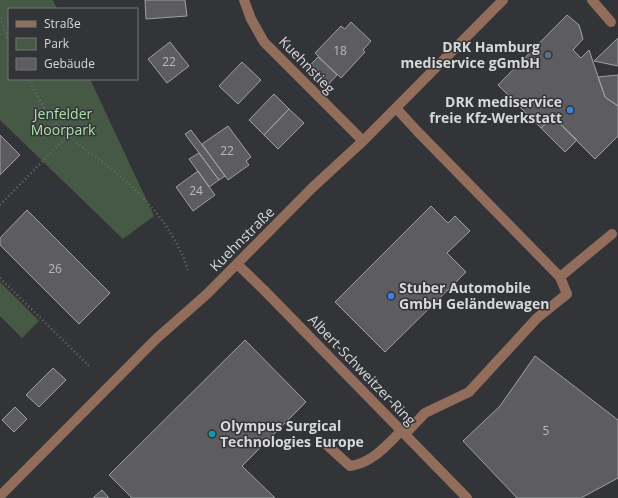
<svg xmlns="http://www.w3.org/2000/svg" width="618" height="498" viewBox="0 0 618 498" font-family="'Open Sans',sans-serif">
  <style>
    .green { fill: #455945 }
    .building { fill: #5d5d61; stroke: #9fa0a4 }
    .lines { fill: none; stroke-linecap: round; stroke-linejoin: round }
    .path { stroke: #696a6d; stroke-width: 2.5; stroke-dasharray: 1 3; stroke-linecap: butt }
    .minor { stroke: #926d5c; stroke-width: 10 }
    .service-dot { fill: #5c6f8a; stroke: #333437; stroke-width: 1.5 }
    .shop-dot { fill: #3f7fe0; stroke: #333437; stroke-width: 1.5 }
    .culture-dot { fill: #0f9aa8; stroke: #333437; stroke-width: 1.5 }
    .labels { text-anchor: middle; stroke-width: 3; stroke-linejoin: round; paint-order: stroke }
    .number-label { font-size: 12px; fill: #b8b9bc }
    .poi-label { font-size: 14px; font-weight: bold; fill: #d7d8da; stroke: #333437; text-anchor: end }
    .street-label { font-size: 14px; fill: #d7d8da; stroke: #333437 }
    .park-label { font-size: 14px; fill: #aee2ad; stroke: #333437 }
  </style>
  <rect width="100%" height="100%" fill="#333437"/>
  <path class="green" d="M 0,0 L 53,0 L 57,9 L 9,9 L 9,79 L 90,79 L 154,216 L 123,239 L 0,120 Z
    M 0,282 L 39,321 L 22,338 L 0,316 Z"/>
  <path class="building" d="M 145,0 L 185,0 L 187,16 L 146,19 Z
    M 567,15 L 579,25 L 583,39 L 573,50 L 581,58 L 589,50 L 605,97 L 618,106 L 618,136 L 595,159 L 553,117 L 541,128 L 498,85 Z
    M 351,22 L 371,41 L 363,50 L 365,52 L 341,78 L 315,53 L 341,26 L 345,29 Z
    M 618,38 L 618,66 L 594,61 Z
    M 170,42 L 189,66 L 167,83 L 148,59 Z
    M 318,57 L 337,75 L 326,87 L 306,69 Z
    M 242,62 L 261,80 L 238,104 L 219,86 Z
    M 618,75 L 618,106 L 605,97 L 598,77 Z
    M 274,94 L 289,109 L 264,135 L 249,120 Z
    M 289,109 L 304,123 L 278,149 L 264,135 Z
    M 553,117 L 577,140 L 565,152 L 541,128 Z
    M 228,126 L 251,157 L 246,161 L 249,165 L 228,180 L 202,144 Z
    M 191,130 L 225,176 L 219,180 L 185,134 Z
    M 0,135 L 20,155 L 0,175 Z
    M 199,153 L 219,180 L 209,187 L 189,159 Z
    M 198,171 L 215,195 L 193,211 L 176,187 Z
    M 431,206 L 448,223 L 455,216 L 470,231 L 447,253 L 466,272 L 385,352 L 335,302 Z
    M 27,210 L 110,293 L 79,324 L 0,245 L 0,238 Z
    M 245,340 L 306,402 L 242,466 L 275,498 L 132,498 L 109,475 Z
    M 535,356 L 618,420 L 618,478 L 581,498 L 517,498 L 463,441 L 500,406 Z
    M 53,368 L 66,380 L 39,407 L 26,395 Z
    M 15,407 L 27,419 L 14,432 L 2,420 Z
    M 102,490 L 109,498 L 93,498 Z"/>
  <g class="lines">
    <path class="path" d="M 0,18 L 9,42
      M 28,79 C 37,95 46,115 60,127 C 76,144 96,157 114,171 C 145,195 176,232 188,270
      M 0,205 L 68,135
      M 0,278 L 90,367"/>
    <path class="minor" d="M 244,0 L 251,19 L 264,42 L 363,141
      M 592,0 L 611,22
      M 396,108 L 417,131 L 560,277 L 567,294 L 537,318 L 469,392 L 425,413 L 405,434
      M 237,264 L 264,290 L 467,498
      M 560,277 L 612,234
      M 328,446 L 350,466 C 372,463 386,446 401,431
      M 0,496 L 156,339 L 207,294 L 313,187 L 363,141 L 503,0"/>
  </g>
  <circle class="service-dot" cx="548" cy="55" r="4"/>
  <g class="shop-dot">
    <circle cx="570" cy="110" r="4"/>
    <circle cx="391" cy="296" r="4"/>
  </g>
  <circle class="culture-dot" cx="212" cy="434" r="4"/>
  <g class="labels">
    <g class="number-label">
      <text x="340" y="55">18</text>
      <text x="169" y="66">22</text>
      <text x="227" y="155">22</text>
      <text x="196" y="195">24</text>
      <text x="55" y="273">26</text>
      <text x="546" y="435">5</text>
    </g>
    <g class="poi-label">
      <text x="540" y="52">DRK Hamburg<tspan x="540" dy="16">mediservice gGmbH</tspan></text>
      <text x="562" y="107">DRK mediservice<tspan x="562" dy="16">freie Kfz-Werkstatt</tspan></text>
      <text x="399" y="293" text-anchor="start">Stuber Automobile<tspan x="399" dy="16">GmbH Geländewagen</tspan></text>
      <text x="220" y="431" text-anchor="start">Olympus Surgical<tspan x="220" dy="16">Technologies Europe</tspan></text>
    </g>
    <g class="street-label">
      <text transform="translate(307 65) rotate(46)" y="5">Kuehnstieg</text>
      <text transform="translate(242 239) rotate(-45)" y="5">Kuehnstraße</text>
      <text transform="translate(362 370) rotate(46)" y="5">Albert-Schweitzer-Ring</text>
    </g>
    <g class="park-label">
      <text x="63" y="119">Jenfelder<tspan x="63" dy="16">Moorpark</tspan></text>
    </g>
  </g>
  <rect x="8" y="8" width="130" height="72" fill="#333437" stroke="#757678"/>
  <rect x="16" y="21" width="20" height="6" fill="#926d5c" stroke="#757678"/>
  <text x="44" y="28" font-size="12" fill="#d7d8da">Straße</text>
  <rect x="16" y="38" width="20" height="12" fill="#455945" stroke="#757678"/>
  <text x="44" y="48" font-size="12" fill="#d7d8da">Park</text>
  <rect x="16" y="58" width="20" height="12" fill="#5d5d61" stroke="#757678"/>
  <text x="44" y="68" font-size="12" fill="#d7d8da">Gebäude</text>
</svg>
